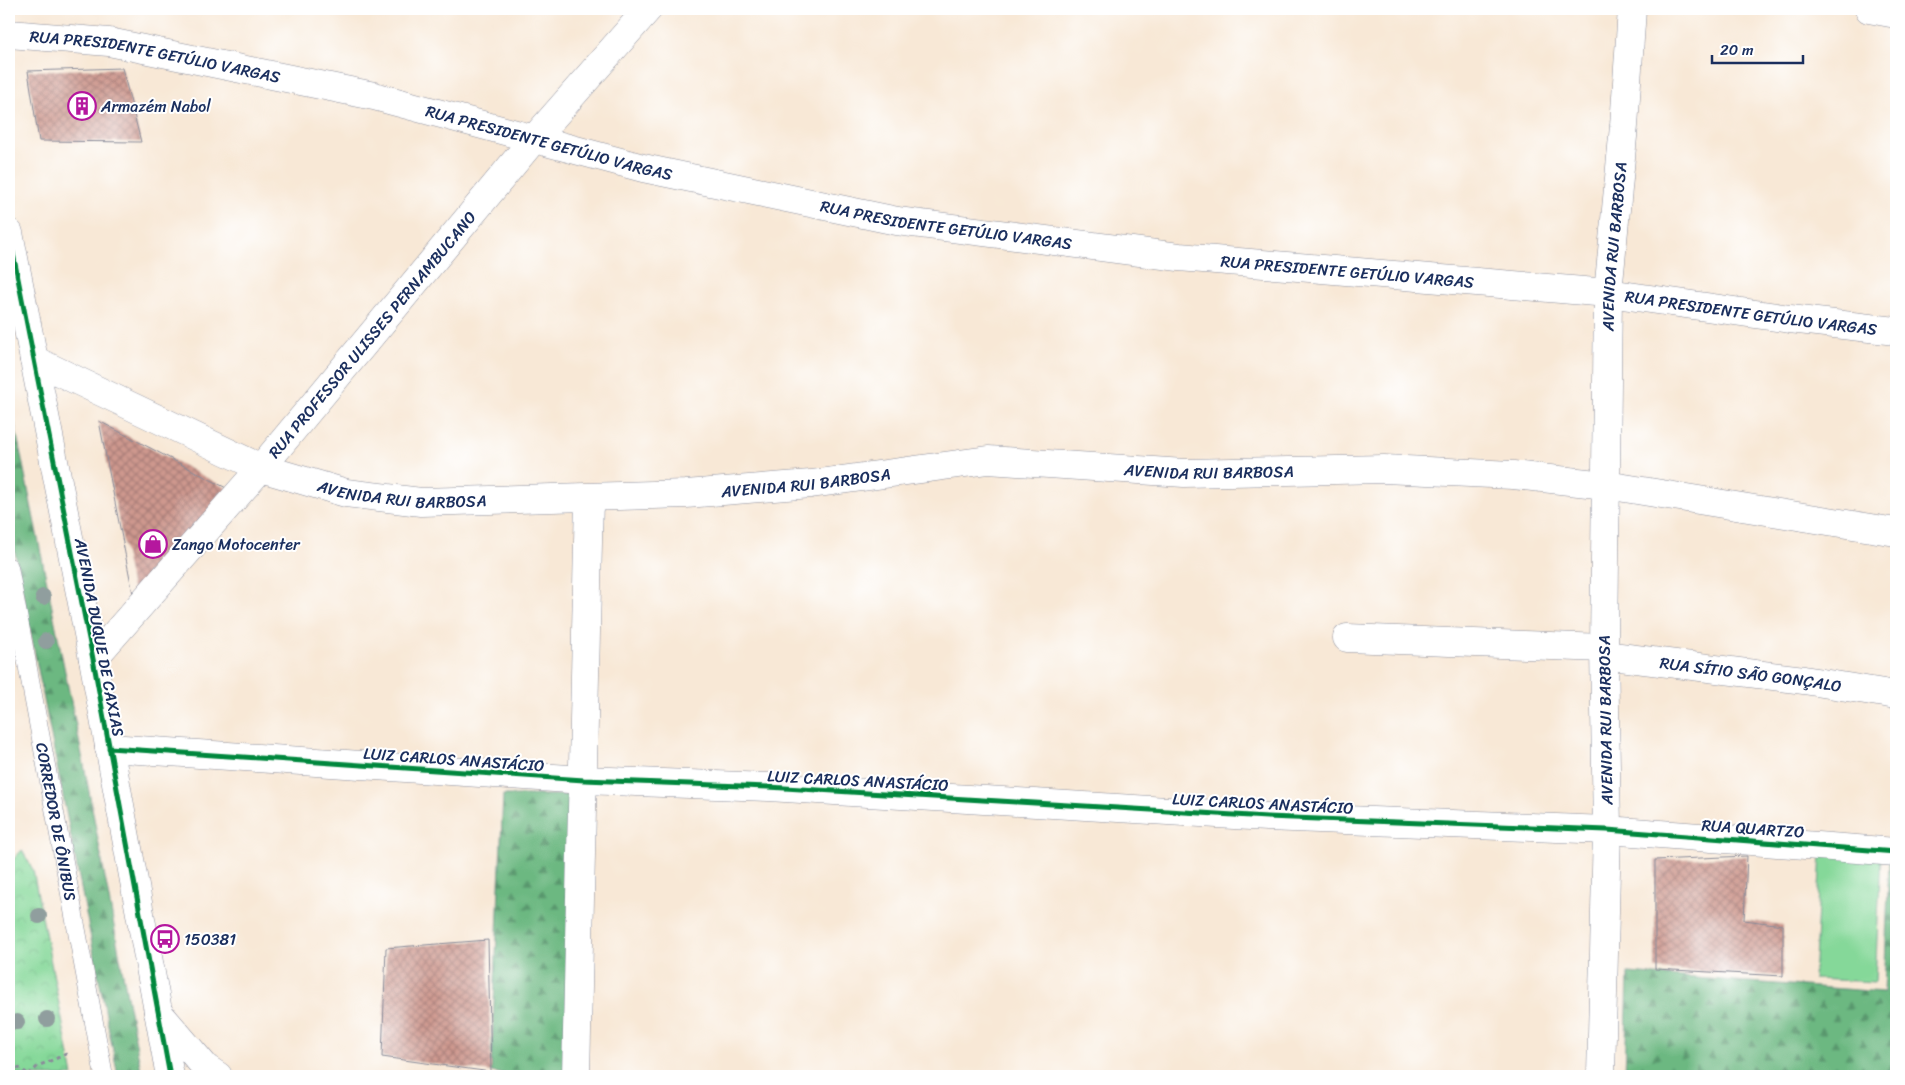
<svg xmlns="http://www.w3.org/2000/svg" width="1905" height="1085" viewBox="0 0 1905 1085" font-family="Sriracha,sans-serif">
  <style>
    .grass { fill: #85d899; stroke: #50847c }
    .forest { fill: url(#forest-firs); stroke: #447470 }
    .park { fill: url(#park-crowns); stroke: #50847c }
    .building { fill: url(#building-cross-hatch) }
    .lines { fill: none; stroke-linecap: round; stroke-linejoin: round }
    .lane-casing { stroke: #8a8c9a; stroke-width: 19 }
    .street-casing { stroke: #8a8c9a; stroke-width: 29 }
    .highway-casing { stroke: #8a8c9a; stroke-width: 29 }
    .path { stroke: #8a8c9a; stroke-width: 3; stroke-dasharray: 4 4; stroke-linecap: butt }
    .lane { stroke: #fff; stroke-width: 18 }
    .street { stroke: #fff; stroke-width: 28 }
    .highway { stroke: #fff; stroke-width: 28 }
    .cycleway-casing { stroke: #fff; stroke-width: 8 }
    .cycleway { stroke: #00873e; stroke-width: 5 }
    .tree { fill: #909e9e }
    .labels { text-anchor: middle; stroke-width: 4; stroke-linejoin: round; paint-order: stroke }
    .street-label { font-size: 16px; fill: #1b2f5e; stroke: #fff }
    .poi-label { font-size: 16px; fill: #1b2f5e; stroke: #fff; text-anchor: start }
  </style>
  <defs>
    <pattern id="forest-firs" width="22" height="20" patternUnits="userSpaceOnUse" patternTransform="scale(1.25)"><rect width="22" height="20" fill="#6cb881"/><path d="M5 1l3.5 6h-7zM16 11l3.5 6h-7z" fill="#58966d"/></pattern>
    <pattern id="park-crowns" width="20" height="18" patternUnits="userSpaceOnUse" patternTransform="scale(1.25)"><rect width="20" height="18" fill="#85d899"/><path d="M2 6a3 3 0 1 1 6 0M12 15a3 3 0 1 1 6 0" fill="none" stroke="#72ba86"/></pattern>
    <pattern id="building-cross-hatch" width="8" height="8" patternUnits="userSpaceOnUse" patternTransform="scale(1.25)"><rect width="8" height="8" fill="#ce988e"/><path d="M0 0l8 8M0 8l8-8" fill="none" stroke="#a67c77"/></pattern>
  </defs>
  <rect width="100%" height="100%" fill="#fff"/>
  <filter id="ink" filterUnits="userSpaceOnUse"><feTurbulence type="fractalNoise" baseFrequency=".02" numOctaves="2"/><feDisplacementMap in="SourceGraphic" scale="10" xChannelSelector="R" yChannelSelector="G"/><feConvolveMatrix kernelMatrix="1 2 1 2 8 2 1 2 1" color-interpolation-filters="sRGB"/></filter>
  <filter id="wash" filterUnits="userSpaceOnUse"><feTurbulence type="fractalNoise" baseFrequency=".0096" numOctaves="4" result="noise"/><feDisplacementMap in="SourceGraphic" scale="20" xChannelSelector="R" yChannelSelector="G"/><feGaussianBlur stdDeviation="1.12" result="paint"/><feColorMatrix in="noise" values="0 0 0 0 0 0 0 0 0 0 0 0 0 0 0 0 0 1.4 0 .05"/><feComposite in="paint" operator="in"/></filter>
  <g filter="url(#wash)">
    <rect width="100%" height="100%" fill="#f8e8d6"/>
    <path class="grass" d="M 1821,852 L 1881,856 L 1875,982 L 1814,979 Z"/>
    <path class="forest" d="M 9,396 L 85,770 L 142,1076 L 118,1076 L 9,522 Z
      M 503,795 L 571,795 L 568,1076 L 519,1076 L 491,1072 Z
      M 1889,861 L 1896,862 L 1896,1076 L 1625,1076 L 1628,973 L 1884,992 Z"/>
    <path class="park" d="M 22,850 L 33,870 L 73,1076 L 9,1076 L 9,864 Z"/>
    <g id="blocks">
      <path class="building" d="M 122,68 L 141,142 L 39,141 L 28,71 Z
        M 99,421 L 230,490 L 134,599 Z
        M 1747,856 L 1744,920 L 1783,925 L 1783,976 L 1655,969 L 1655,860 Z
        M 488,940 L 491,1072 L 382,1057 L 386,948 Z"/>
    </g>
  </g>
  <g filter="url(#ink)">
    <use href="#blocks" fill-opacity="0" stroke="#8a8c9a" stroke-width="1"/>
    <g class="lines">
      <defs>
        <g id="lane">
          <path id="s1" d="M 9,567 L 104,1076"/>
        </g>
        <g id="street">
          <path d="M 1869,9 L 1896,14"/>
          <path id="s2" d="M 9,34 L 109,42 L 374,96 L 643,168 L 897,221 L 1179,257 L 1608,293 L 1790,319 L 1896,331"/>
          <path id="s3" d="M 34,360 L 261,468 L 346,493 L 421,502 L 686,494 L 811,484 L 988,460 L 1184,473 L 1384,469 L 1513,475 L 1606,485 L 1896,532"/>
          <path d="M 1347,638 L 1604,648"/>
          <path id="s4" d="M 1604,655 L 1804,680 L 1896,695"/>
          <path id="s5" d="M 93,659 L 261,468 L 533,140 L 648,9"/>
          <path d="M 109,748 L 584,780 L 768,787 L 1267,817 L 1607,830 L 1896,852"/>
          <path d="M 158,1012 L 206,1068 L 218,1076"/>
          <path d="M 576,1076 L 589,498"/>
          <path id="s6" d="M 1601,1076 L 1607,830 L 1604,648 L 1608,293 L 1624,126 L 1632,9"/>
        </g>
        <path id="highway" d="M 9,233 L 93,659 L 170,1076"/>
      </defs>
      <use href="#lane" class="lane-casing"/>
      <use href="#street" class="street-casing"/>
      <use href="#highway" class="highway-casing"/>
      <path class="path" d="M 9,1046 L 13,1066
        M 9,1066 L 22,1069 L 29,1076
        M 29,1075 L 38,1066 L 69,1053"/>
      <use href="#lane" class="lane"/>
      <use href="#street" class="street"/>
      <use href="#highway" class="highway"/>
      <defs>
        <path id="cycleway" d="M 9,233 L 93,659 L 170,1076
          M 109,748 L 584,780 L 768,787 L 1267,817 L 1607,830 L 1896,852"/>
      </defs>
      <use href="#cycleway" class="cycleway-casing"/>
      <use href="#cycleway" class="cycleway"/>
    </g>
    <g class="tree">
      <circle cx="43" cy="597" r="8"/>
      <circle cx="46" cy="641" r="8"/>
      <circle cx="39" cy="916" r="8"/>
      <circle cx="47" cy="1019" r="8"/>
      <circle cx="17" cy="1022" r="8"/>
    </g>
  </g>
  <defs>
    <symbol id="building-ring" viewBox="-11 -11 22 22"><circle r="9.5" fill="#fff" stroke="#b5179e" stroke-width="1.5"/><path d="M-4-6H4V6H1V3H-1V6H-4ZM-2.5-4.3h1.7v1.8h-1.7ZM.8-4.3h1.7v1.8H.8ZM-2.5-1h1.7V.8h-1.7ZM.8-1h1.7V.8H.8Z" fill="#b5179e"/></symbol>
    <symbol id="shop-ring" viewBox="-11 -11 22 22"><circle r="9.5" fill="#fff" stroke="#b5179e" stroke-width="1.5"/><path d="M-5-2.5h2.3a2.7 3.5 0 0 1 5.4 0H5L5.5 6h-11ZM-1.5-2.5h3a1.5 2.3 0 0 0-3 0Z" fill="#b5179e"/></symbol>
    <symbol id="bus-ring" viewBox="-11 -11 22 22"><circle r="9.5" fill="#fff" stroke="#b5179e" stroke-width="1.5"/><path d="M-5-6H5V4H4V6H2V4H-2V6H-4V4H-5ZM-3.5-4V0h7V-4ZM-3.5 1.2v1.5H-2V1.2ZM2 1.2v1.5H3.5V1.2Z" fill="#b5179e"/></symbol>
  </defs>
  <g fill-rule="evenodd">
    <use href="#building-ring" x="66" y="90" width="32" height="32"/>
    <use href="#shop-ring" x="137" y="528" width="32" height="32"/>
    <use href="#bus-ring" x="149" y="923" width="32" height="32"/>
  </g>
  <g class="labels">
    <g class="street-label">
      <text dy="6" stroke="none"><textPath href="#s2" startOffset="148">RUA PRESIDENTE GETÚLIO VARGAS</textPath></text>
      <text dy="6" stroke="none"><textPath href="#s2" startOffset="552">RUA PRESIDENTE GETÚLIO VARGAS</textPath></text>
      <text dy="6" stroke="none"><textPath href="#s2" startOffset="958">RUA PRESIDENTE GETÚLIO VARGAS</textPath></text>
      <text dy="6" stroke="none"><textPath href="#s6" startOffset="830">AVENIDA RUI BARBOSA</textPath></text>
      <text dy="6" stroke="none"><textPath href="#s2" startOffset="1362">RUA PRESIDENTE GETÚLIO VARGAS</textPath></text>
      <text dy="6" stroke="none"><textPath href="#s2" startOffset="1768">RUA PRESIDENTE GETÚLIO VARGAS</textPath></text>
      <text dy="6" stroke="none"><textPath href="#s5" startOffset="428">RUA PROFESSOR ULISSES PERNAMBUCANO</textPath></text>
      <text dy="6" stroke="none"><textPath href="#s3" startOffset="1206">AVENIDA RUI BARBOSA</textPath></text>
      <text dy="6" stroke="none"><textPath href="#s3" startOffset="801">AVENIDA RUI BARBOSA</textPath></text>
      <text dy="6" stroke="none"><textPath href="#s3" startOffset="396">AVENIDA RUI BARBOSA</textPath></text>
      <text transform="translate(100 637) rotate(79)" y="6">AVENIDA DUQUE DE CAXIAS</text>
      <text dy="6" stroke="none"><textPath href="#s4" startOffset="148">RUA SÍTIO SÃO GONÇALO</textPath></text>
      <text transform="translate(1605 720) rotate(-91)" y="6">AVENIDA RUI BARBOSA</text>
      <text transform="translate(454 759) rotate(4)" y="6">LUIZ CARLOS ANASTÁCIO</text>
      <text transform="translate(858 780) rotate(3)" y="6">LUIZ CARLOS ANASTÁCIO</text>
      <text transform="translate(1263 803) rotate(3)" y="6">LUIZ CARLOS ANASTÁCIO</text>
      <text dy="6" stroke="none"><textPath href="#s1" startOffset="259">CORREDOR DE ÔNIBUS</textPath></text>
      <text transform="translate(1753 828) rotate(4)" y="6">RUA QUARTZO</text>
    </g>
    <g class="poi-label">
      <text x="101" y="112">Armazém Nabol</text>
      <text x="172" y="550">Zango Motocenter</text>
      <text x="184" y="945">150381</text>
    </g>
  </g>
  <rect width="1905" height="1085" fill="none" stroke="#fff" stroke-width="30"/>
  <path d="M1712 55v8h91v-8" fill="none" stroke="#1b2f5e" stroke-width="2.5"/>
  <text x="1720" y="55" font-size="15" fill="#1b2f5e" stroke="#ffffff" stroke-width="4" paint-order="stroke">20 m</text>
</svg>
